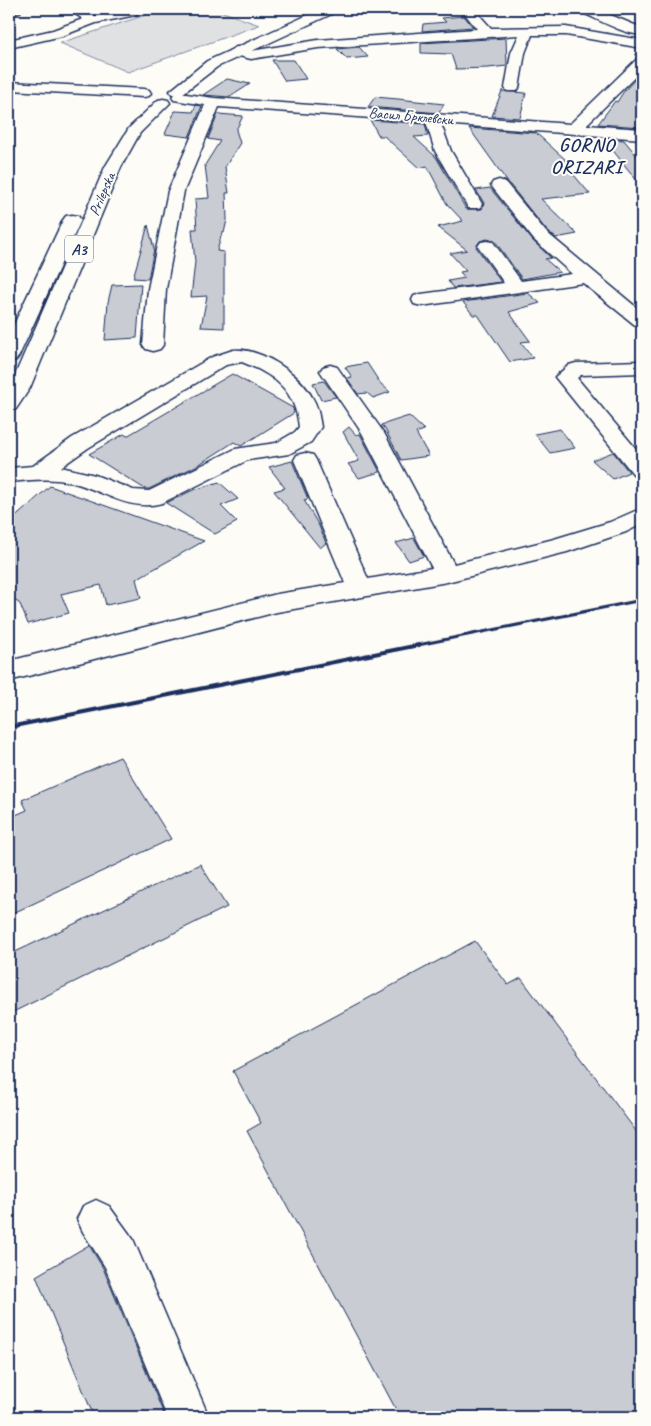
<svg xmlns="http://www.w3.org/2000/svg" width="651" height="1426" viewBox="0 0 651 1426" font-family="Caveat,sans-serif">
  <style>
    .green { fill: #e0e1e3; stroke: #7e88a0 }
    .building { fill: #c9ccd3; stroke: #1b2f5e }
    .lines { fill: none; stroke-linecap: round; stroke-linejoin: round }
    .minor-casing { stroke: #1b2f5e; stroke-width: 3 }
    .major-casing { stroke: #1b2f5e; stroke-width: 3 }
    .minor { fill: #fdfcf7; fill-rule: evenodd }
    .major { fill: #fdfcf7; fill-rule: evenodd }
    .rail-far1 { stroke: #1b2f5e; stroke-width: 3 }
    .rail { stroke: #1b2f5e; stroke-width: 4 }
    .labels { text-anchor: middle; stroke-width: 4; stroke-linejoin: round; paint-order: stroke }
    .far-street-label { font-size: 15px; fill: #1b2f5e; stroke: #fdfcf7 }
    .shield { fill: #fdfcf7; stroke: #5f6c8c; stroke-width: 1 }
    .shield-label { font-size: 16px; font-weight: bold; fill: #1b2f5e }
    .far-district-label { font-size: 19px; font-weight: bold; letter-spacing: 1px; fill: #1b2f5e; stroke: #fdfcf7 }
  </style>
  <rect width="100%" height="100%" fill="#fdfcf7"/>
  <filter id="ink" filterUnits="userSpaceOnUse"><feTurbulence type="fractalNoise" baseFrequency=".02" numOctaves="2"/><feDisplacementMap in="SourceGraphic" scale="10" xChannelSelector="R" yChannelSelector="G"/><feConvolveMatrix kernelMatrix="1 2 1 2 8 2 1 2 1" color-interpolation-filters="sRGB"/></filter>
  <g filter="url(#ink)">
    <path class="green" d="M 164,9 L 215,9 L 259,25 L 128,72 L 60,43 Z"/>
    <path class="building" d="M 464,16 L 473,27 L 422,31 L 423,24 L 446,22 L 442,18 Z
      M 506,38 L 507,66 L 488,68 L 456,69 L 451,54 L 421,53 L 421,43 Z
      M 359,47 L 368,57 L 347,59 L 337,49 Z
      M 272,60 L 294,60 L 306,79 L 285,81 Z
      M 642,72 L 642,127 L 598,124 L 615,101 L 617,102 L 624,91 Z
      M 227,79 L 250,84 L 230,97 L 203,95 Z
      M 502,91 L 526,93 L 520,118 L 492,116 Z
      M 375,97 L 398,99 L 444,104 L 439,113 L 368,107 Z
      M 196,105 L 202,106 L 189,137 L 165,134 L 175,111 L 193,112 Z
      M 218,114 L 243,116 L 236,130 L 240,143 L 225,167 L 229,193 L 226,193 L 227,220 L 224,233 L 222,233 L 217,251 L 224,252 L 224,328 L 201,327 L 207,296 L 191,297 L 195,262 L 192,229 L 197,229 L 195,199 L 209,198 L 205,165 L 220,141 L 208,139 Z
      M 370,120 L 425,124 L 428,136 L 414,137 L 436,157 L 466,209 L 482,209 L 484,203 L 476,190 L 490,188 L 533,241 L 551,258 L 545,259 L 560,272 L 522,279 L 495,241 L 487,239 L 480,241 L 476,247 L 501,282 L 453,288 L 448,281 L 465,278 L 460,272 L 466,271 L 450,253 L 467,250 L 438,227 L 463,221 L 447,204 L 427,166 L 419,168 L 384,136 L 379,136 Z
      M 469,128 L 536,133 L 566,160 L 562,161 L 590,194 L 541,199 L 577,234 L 556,238 L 547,231 L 506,180 Z
      M 603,138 L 624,140 L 642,162 L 642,187 Z
      M 148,225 L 154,249 L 148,279 L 133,278 Z
      M 141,284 L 137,338 L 105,340 L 108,302 L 112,285 Z
      M 528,293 L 540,303 L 509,312 L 530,341 L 521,342 L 533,358 L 510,362 L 478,315 L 473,315 L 463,302 Z
      M 367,363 L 380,383 L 390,392 L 373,398 L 367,393 L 358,394 L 347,378 L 352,377 L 345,367 Z
      M 232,374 L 293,408 L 294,413 L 241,446 L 234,442 L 198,465 L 149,489 L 145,489 L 89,454 L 124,434 L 127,436 Z
      M 324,381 L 336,397 L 321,400 L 313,383 Z
      M 409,416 L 424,430 L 416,433 L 429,456 L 401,460 L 385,429 L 381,425 Z
      M 349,427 L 356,435 L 360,434 L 380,472 L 359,478 L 348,464 L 359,461 L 343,432 Z
      M 560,429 L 575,448 L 550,453 L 535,434 Z
      M 613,452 L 629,472 L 613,479 L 592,460 Z
      M 292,461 L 308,499 L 304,500 L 319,526 L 326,543 L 320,548 L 274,491 L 285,488 L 269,467 Z
      M 219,482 L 238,499 L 221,506 L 237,522 L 215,534 L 166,503 L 191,491 Z
      M 50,486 L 204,541 L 136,579 L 141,598 L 106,605 L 101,585 L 61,594 L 69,613 L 28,624 L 20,604 L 9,596 L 9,523 Z
      M 414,538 L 424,556 L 409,561 L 396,543 Z
      M 120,757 L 171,839 L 9,915 L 9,818 L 27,810 L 22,800 Z
      M 200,864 L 227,907 L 9,1014 L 9,955 Z
      M 475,941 L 508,985 L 521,978 L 642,1139 L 642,1417 L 400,1417 L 247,1131 L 261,1123 L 233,1071 Z
      M 89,1245 L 103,1268 L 165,1417 L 94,1417 L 36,1276 Z"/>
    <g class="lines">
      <defs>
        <path id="minor" d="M 9,9 L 21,9 L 20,12 L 9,15 Z
          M 73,9 L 86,9 L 95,16 L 128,9 L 136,9 L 137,12 L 136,15 L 96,23 L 62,36 L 9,48 L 9,40 L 53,30 L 83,19 L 74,13 Z
          M 461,9 L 474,9 L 491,28 L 566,27 L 642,40 L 642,48 L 566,35 L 532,35 L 525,53 L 519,88 L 517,91 L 507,91 L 505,88 L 511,53 L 519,35 L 318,48 L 251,59 L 231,54 L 229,51 L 236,47 L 251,51 L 318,40 L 477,29 Z
          M 580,9 L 596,9 L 642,28 L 642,34 C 629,37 595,18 581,12 Z
          M 642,58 L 642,70 L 586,125 L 642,129 L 642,139 L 441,124 L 451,151 L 482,204 L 480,208 L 468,208 L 466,204 L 435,151 L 426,122 L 219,107 L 184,191 L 166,289 L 163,345 L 160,349 L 153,351 L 146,349 L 143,345 L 148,289 L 168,191 L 205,105 L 174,100 L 172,97 L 174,94 L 179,93 L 214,98 L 570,124 L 637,59 Z
          M 9,82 L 144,89 L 149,90 L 151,93 L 149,96 L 144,97 L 9,90 Z
          M 499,180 L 505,182 L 546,232 L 642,312 L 642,327 L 635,325 L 583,283 L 421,306 L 414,304 L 412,300 L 414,296 L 421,294 L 504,283 L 478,246 L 481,242 L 487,241 L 493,242 L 521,281 L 572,274 L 534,240 L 493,188 L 491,185 L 493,182 Z
          M 233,350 C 260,347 300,374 312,397 C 318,406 319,416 321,427 L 311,442 L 289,454 L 248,460 L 162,503 C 129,512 104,491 74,483 C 53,477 30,480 9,482 L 9,468 L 33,466 L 72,438 L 212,357 ZM 242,362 C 275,375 295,390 299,427 L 295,432 L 276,443 L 235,449 L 149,491 L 133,490 L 95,475 L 61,467 L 88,448 L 226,365 Z
          M 642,361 L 642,373 L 581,375 L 577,378 L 642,456 L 642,477 L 634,475 L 555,377 L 569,365 L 576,363 Z
          M 330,365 L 337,367 L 384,433 L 454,564 L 554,539 L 610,522 L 642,508 L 642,524 L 626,532 L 567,552 L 447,582 L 277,612 L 9,681 L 9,661 L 277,594 L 345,583 L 294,460 L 297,455 L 305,453 L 313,455 L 316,460 L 368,579 L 432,568 L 362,433 L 320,371 L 323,367 Z
          M 96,1200 L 109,1206 L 133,1239 L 209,1417 L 167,1417 L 105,1267 L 83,1232 L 77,1219 L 83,1206 Z"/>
        <path id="major" d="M 321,9 L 337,9 L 336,12 L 217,67 L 182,94 L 172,94 L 170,91 L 207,61 Z
          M 163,99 L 168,100 L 170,103 L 140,133 L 121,167 L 30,388 L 16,409 L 9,411 L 9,389 L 105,167 L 129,128 L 158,100 Z
          M 72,215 L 78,216 L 81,220 L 19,356 L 16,360 L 9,362 L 9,335 L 63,220 L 66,216 Z"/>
      </defs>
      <use href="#minor" class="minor-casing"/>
      <use href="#major" class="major-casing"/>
      <use href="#minor" class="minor"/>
      <use href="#major" class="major"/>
      <path class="rail-far1" d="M 413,646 L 642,600"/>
      <path class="rail" d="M 9,727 L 419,645"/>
    </g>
  </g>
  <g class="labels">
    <g class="far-street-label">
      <text transform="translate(411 116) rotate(5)" y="5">Васил Брклевски</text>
      <text transform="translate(102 194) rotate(-67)" y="5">Prilepska</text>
    </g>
    <rect class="shield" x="65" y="235.5" width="28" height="27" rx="4"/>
    <g class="shield-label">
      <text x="79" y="255">A3</text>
    </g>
    <g class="far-district-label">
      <text x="587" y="151">GORNO<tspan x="587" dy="22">ORIZARI</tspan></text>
    </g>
  </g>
  <rect width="651" height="1426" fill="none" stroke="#fdfcf7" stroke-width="30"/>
  <rect x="15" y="15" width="621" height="1396" fill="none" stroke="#1b2f5e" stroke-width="2" filter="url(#ink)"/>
</svg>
